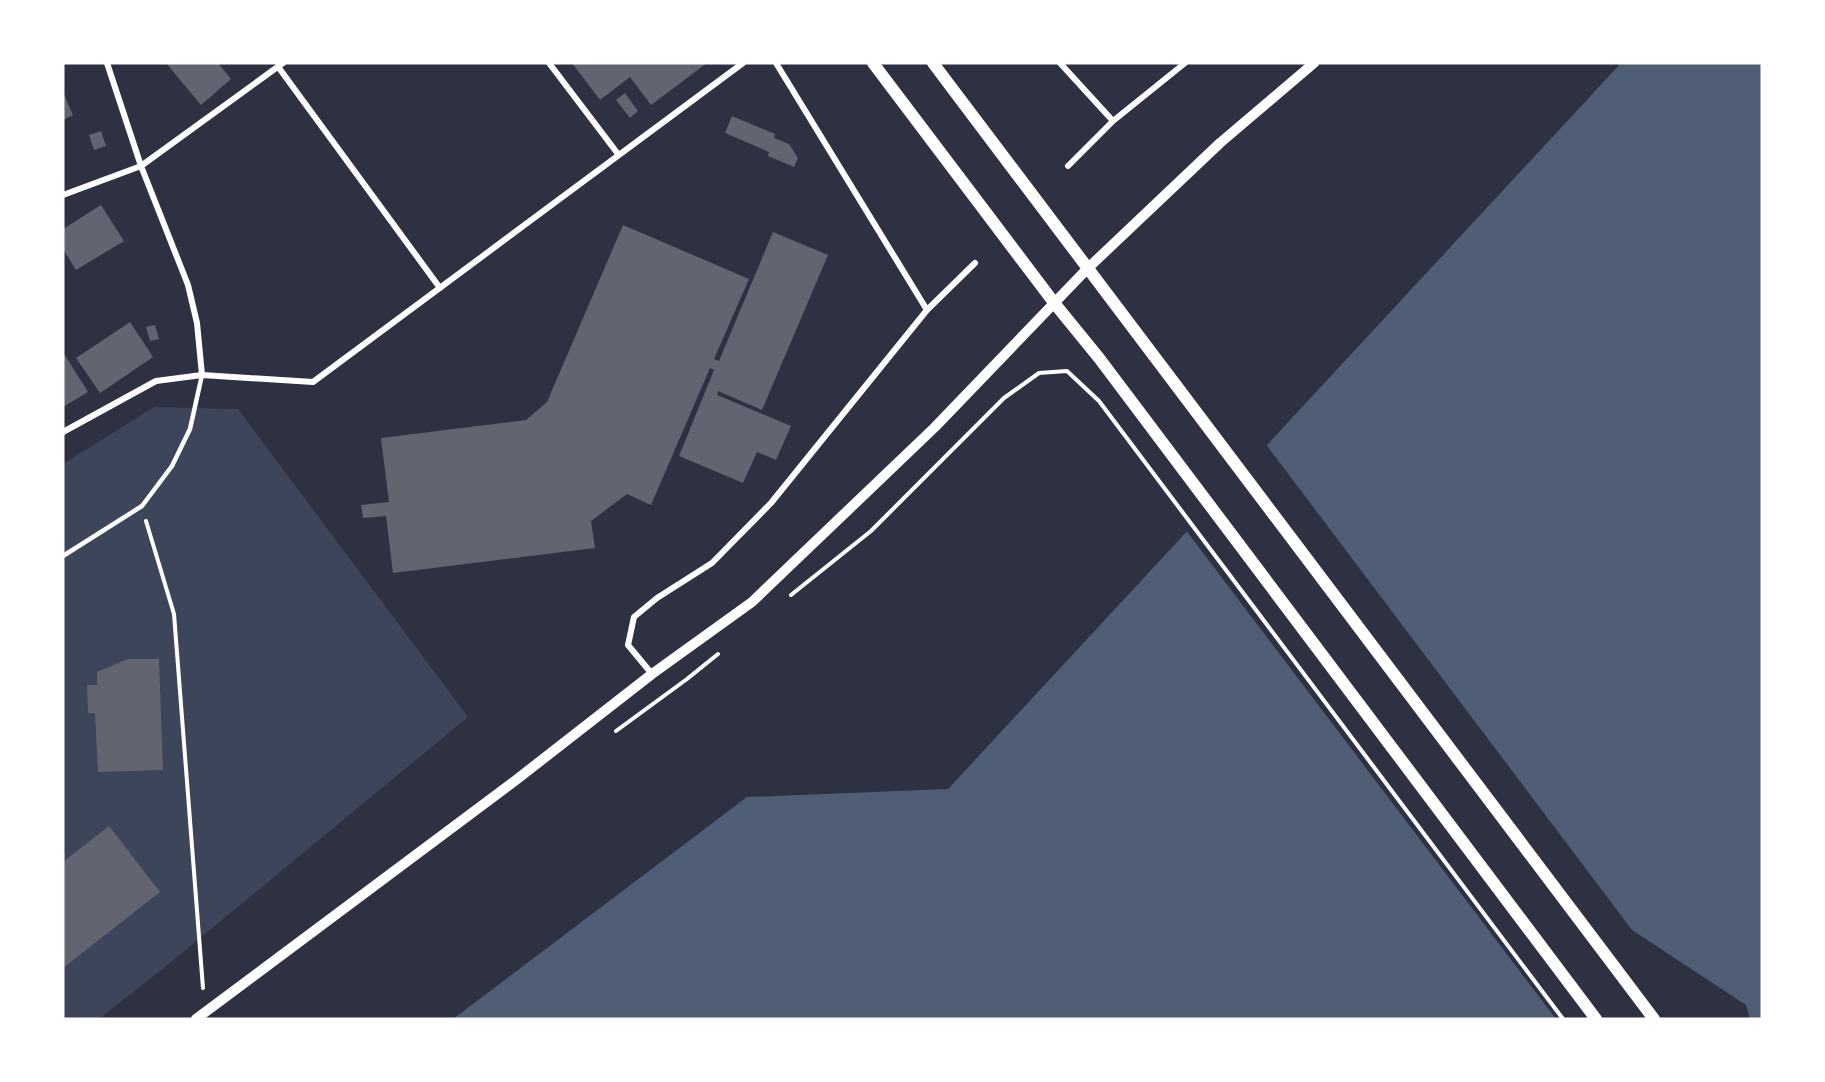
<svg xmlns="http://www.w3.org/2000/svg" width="1825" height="1082" viewBox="0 0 1825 1082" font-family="Signika,sans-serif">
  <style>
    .green { fill: #3c4559 }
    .water { fill: #4f5d75 }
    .pier { fill: #2d3142 }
    .building { fill: #626471 }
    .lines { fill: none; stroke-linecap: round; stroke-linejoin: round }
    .path { stroke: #fff; stroke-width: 4 }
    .service { stroke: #fff; stroke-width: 4.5 }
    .minor { stroke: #fff; stroke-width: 6 }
    .tertiary { stroke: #fff; stroke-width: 10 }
    .secondary { stroke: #fff; stroke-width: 12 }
  </style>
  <rect width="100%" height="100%" fill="#2d3142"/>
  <path class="green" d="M 154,407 L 238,409 L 468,717 L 165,967 L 99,1019 L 63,1019 L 63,464 Z"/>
  <path class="water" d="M 1621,63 L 1762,63 L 1762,1019 L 453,1019 L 747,797 L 948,789 Z"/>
  <path class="pier" d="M 1265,443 L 1632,930 L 1746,1005 L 1750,1019 L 1556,1019 L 1185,529 Z"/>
  <path class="building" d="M 166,63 L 218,63 L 231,79 L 201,105 Z
    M 572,63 L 707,63 L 651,105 L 630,77 L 600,100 Z
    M 63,92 L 73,115 L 63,120 Z
    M 625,93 L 638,111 L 630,118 L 616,100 Z
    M 732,116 L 775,134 L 774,138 L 789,144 L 798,158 L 794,167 L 768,156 L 769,152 L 725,133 Z
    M 101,131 L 106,146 L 94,150 L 89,135 Z
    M 101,205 L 124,241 L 76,270 L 63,249 L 63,229 Z
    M 623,225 L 749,279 L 714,359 L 719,361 L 773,232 L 828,255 L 762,410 L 718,391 L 717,395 L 791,426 L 776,460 L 757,452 L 743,483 L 679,456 L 714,370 L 710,368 L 651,505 L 627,494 L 591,521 L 595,548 L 393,573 L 386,516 L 363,518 L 361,505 L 389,502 L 381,438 L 526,420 L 547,402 Z
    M 130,322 L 153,357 L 100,393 L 76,358 Z
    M 155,325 L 159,339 L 150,341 L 146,327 Z
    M 63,352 L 88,392 L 63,407 Z
    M 128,659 L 159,659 L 163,770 L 98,772 L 95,713 L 88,713 L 87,685 L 97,685 L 97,672 Z
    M 109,826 L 160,892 L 63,968 L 63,862 Z"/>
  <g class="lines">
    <path class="path" d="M 146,521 L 174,614 L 203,988
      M 791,595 L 871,531 L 1004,398 L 1039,373 L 1067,371 L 1099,401 L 1563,1019
      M 616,731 L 687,679 L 718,654"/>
    <path class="service" d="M 63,556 L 142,506 L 172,466 L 190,429 L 202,375"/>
    <path class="minor" d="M 107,63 L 141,166 L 188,285 L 197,323 L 202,375
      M 549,63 L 618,154
      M 1060,63 L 1113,121
      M 279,68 L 440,288
      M 1068,166 L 1113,121 L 1185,63
      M 63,195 L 141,166 L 283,63
      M 927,310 L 975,263
      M 63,432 L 156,381 L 202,375 L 313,382 L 743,63
      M 652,674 L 628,645 L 634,617 L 657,598 L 712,563 L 771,503 L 927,310 L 776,63"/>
    <path class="tertiary" d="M 196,1019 L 516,780 L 652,674 L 752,602 L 935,427 L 1087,269 L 1220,143 L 1314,63"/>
    <path class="secondary" d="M 873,63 L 1055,304 L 1099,358 L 1596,1019
      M 933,63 L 1654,1019"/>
  </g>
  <rect width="1825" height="1082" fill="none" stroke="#ffffff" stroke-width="129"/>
</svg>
